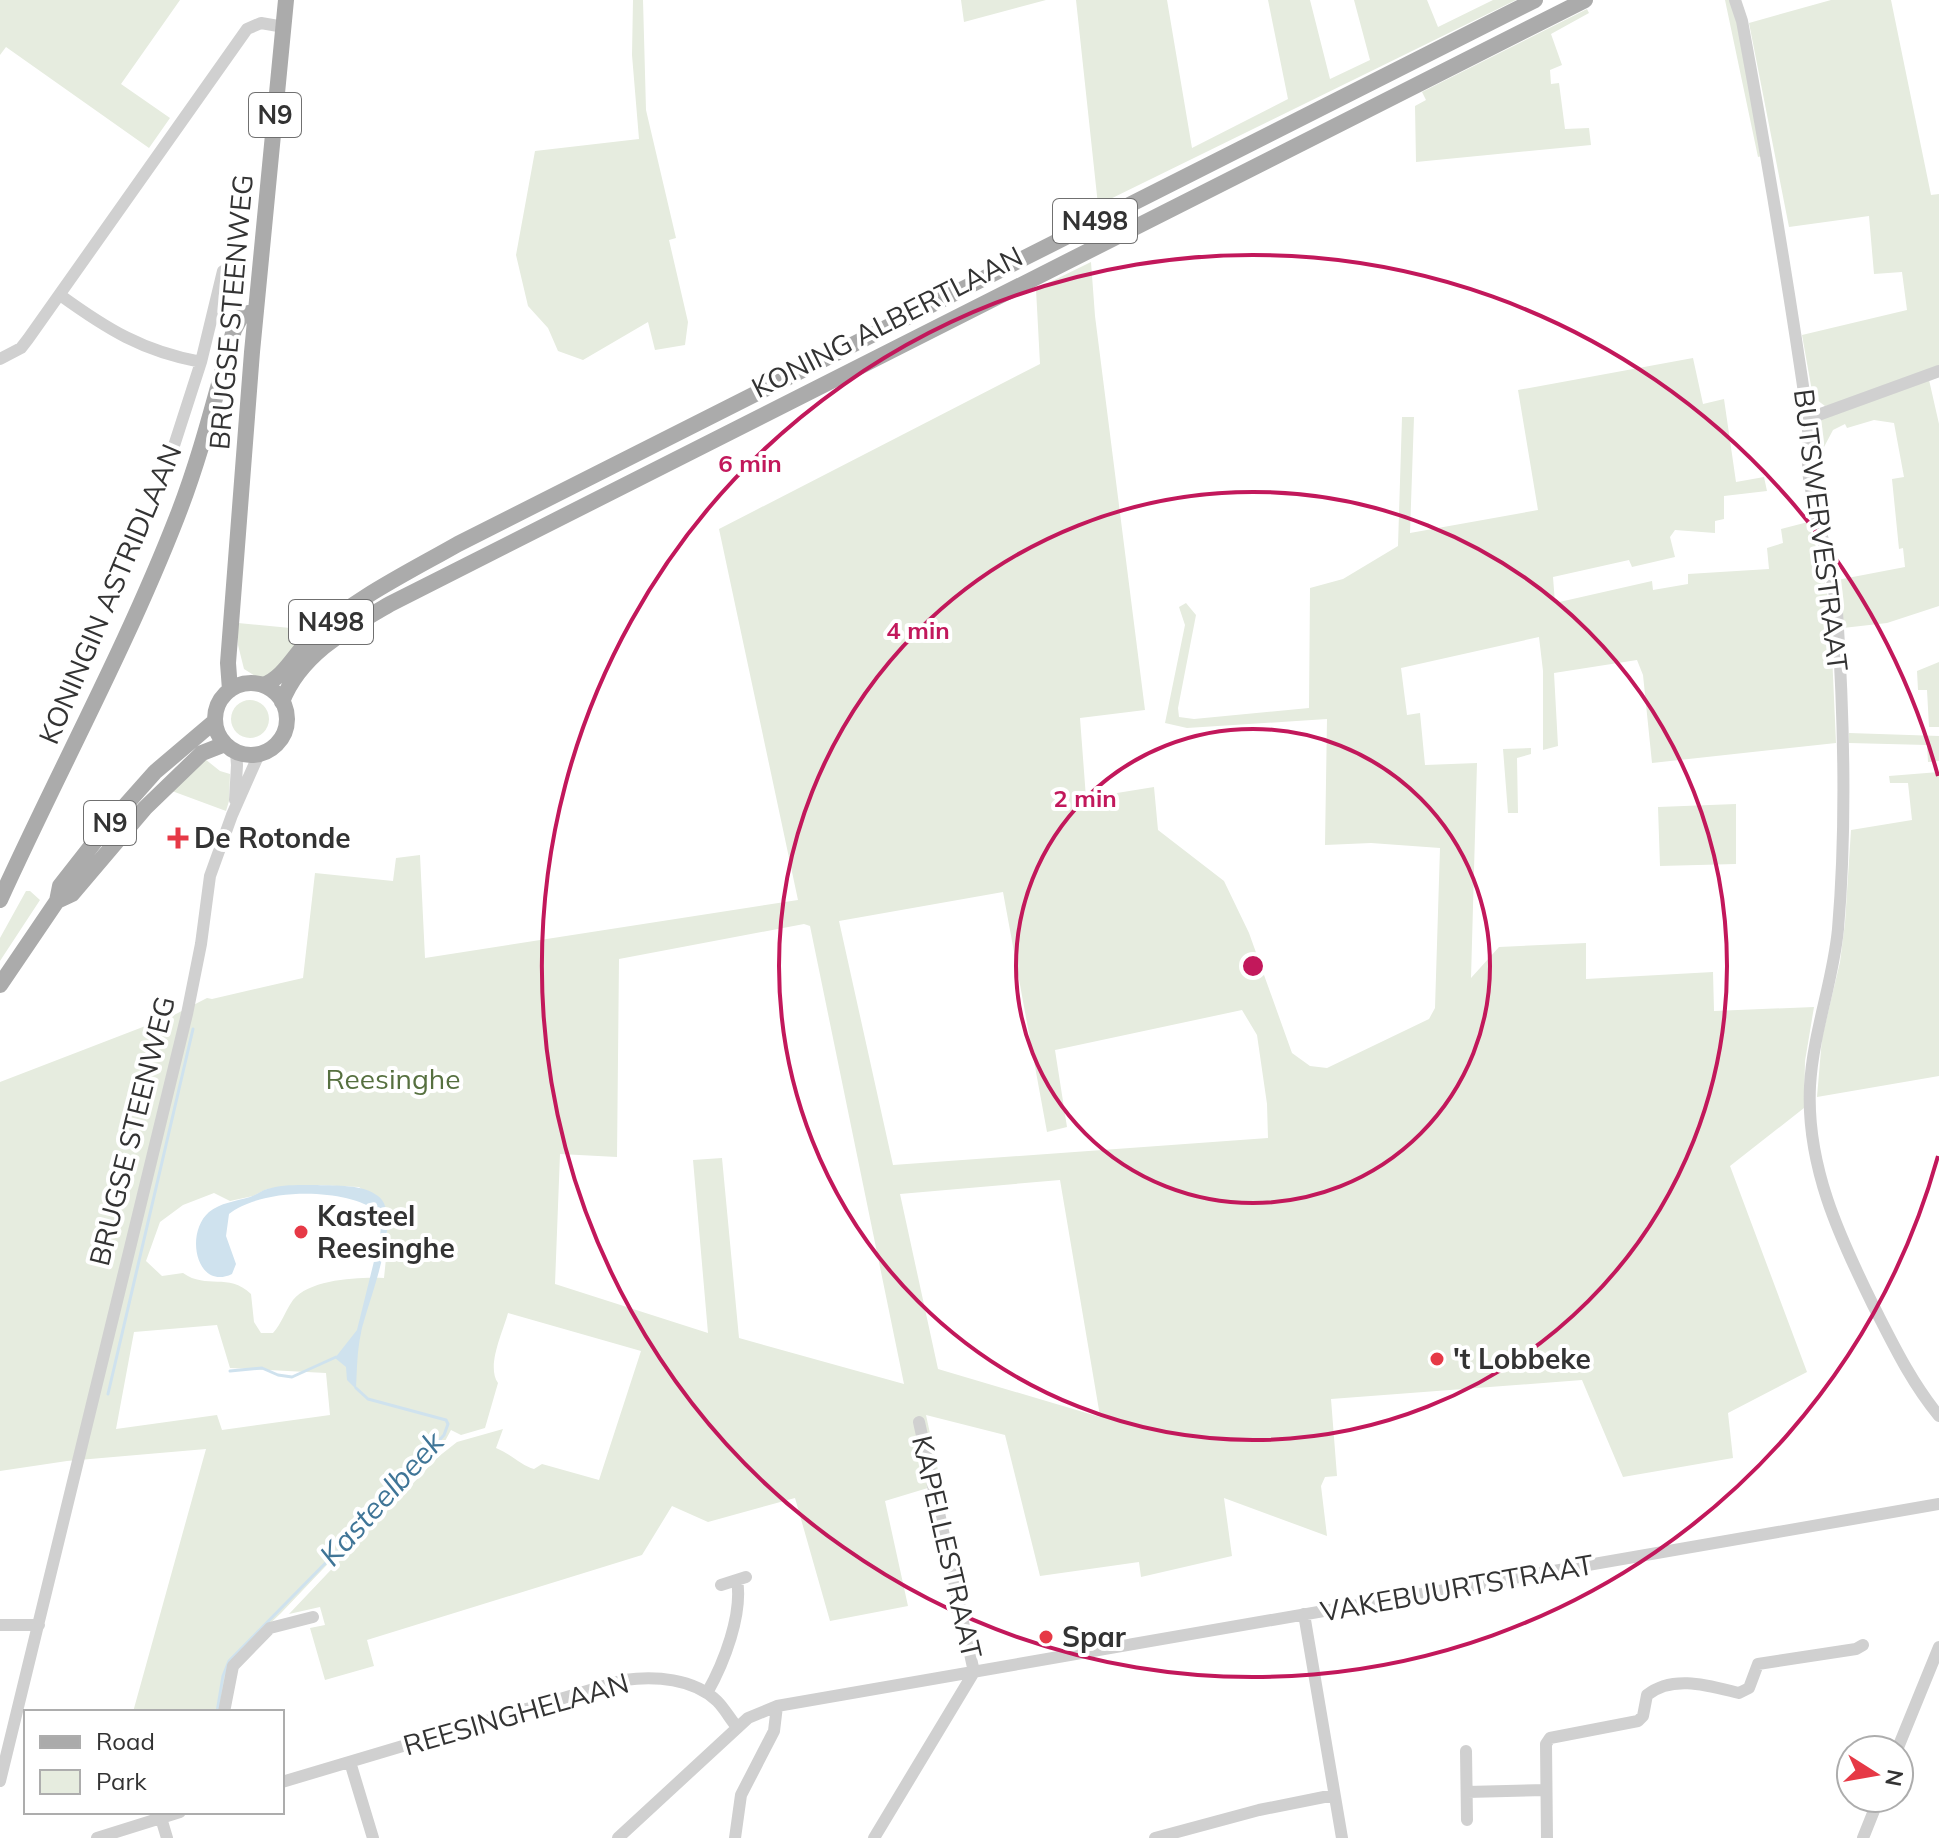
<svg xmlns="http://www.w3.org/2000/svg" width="1939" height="1838" viewBox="0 0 1939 1838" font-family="Mulish,sans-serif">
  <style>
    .green { fill: #e6ecdf; fill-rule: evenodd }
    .water { fill: #cfe2ee }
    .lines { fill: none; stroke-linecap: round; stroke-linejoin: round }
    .stream { stroke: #cfe2ee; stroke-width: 3 }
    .minor { stroke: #d0d0d0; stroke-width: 12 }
    .major { stroke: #ababab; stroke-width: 16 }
    .ring { fill: none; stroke: #c2185b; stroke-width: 4 }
    .poi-dot { fill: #e63946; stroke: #fff; stroke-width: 3 }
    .labels { text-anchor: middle; stroke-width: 8; stroke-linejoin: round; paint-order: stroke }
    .shield { fill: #fff; stroke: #707070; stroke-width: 2 }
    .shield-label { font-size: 26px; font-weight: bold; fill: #333 }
    .street-label { font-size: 28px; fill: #333; stroke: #fff }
    .poi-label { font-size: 28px; font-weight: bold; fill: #333; stroke: #fff; text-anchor: start }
    .park-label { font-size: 28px; fill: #56703f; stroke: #fff }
    .water-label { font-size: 30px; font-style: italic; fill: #3f7597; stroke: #fff }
    .centre { fill: #c2185b; stroke: #fff; stroke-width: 4 }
    .ring-label { font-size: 24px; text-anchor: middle; font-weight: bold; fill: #c2185b; stroke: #fff; stroke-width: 8; stroke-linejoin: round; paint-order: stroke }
  </style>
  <rect width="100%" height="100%" fill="#fff"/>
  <path class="green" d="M 0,0 L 180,0 L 121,84 L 170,118 L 149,148 L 6,47 L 0,55 Z
    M 633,0 L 643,0 L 646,110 L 676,238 L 669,240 L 688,322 L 685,345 L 655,350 L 648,322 L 583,360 L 558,351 L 548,328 L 528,306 L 516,255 L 535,151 L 639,139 L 632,55 Z
    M 961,0 L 1046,0 L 964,22 Z
    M 1076,0 L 1167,0 L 1192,148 L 1288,99 L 1268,0 L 1310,0 L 1330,79 L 1370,60 L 1354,0 L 1427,0 L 1438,27 L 1493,0 L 1516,0 L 1098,205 Z
    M 1725,0 L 1730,0 L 1738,22 L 1762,156 L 1758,157 Z
    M 1831,0 L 1891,0 L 1931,195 L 1939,194 L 1939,367 L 1927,371 L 1939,424 L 1939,606 L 1887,623 L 1843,628 L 1837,580 L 1905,567 L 1903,548 L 1899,549 L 1892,479 L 1904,477 L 1894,423 L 1874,420 L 1847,428 L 1845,424 L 1833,430 L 1824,447 L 1813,445 L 1818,421 L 1835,404 L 1825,406 L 1813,397 L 1802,335 L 1907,310 L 1902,272 L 1874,274 L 1869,216 L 1789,227 L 1749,23 Z
    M 1587,9 L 1589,13 L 1551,34 L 1562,65 L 1550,70 L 1551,84 L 1559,83 L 1565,129 L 1589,128 L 1591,145 L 1416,162 L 1415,106 L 1426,100 L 1422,92 Z
    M 1091,262 L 1095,316 L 1145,710 L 1080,718 L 1086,798 L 1154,787 L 1158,830 L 1224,881 L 1249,933 L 1292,1053 L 1310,1066 L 1327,1068 L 1429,1019 L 1435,1008 L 1440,848 L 1371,843 L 1325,845 L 1327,719 L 1187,728 L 1165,723 L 1185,625 L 1179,607 L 1186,603 L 1196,615 L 1178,708 L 1179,717 L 1194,719 L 1309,708 L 1310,588 L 1343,579 L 1398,546 L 1402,417 L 1414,417 L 1410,533 L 1538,510 L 1518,390 L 1693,358 L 1703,404 L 1724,399 L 1736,482 L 1764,477 L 1767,491 L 1724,496 L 1724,519 L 1715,521 L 1715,533 L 1675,530 L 1670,537 L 1675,557 L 1632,567 L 1629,560 L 1553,577 L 1555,603 L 1652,581 L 1653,590 L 1688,584 L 1688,574 L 1769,569 L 1767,548 L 1783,543 L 1781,529 L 1808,522 L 1822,566 L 1830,609 L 1836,743 L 1652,763 L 1643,675 L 1637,660 L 1554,673 L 1558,746 L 1543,750 L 1543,671 L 1539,637 L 1401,668 L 1407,715 L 1420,713 L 1425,765 L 1477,763 L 1471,978 L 1499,947 L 1586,943 L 1586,979 L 1713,972 L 1714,1011 L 1814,1007 L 1805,1061 L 1804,1108 L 1730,1166 L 1807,1372 L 1728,1413 L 1733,1458 L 1623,1477 L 1582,1380 L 1331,1399 L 1337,1476 L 1325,1477 L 1321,1486 L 1327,1536 L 1224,1498 L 1232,1556 L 1141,1577 L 1139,1562 L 1040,1576 L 1005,1435 L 926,1415 L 941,1484 L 885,1501 L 908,1606 L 830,1621 L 795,1498 L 708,1522 L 672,1506 L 642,1555 L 367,1640 L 374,1666 L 325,1680 L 310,1628 L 325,1625 L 320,1607 L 289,1614 L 438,1457 L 457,1442 L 503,1429 L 496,1448 C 511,1454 522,1466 534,1469 L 542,1464 L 599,1480 L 641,1351 L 508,1313 C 503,1332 486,1366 498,1383 L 485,1428 L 461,1435 L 451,1430 L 445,1441 L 281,1613 L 237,1655 L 221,1712 L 133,1712 L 206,1449 L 67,1461 L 0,1471 L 0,1082 L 174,1015 L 207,998 L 212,999 L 303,978 L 315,873 L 393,881 L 396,858 L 420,855 L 425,958 L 798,900 L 719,529 L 1040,364 L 1036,289 ZM 1003,892 L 1047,1132 L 1067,1127 L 1055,1050 L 1242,1010 L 1257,1035 L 1267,1104 L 1268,1138 L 893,1165 L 839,921 ZM 804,924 L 810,926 L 904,1384 L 739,1338 L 722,1158 L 693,1160 L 708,1333 L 555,1284 L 560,1154 L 617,1157 L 619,959 ZM 1060,1180 L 1100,1416 L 1100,1417 L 938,1369 L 900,1194 ZM 317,1185 L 359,1187 L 387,1210 L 387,1249 L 384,1278 C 359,1277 310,1279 293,1300 C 285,1311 282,1323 273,1333 L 261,1333 L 254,1322 L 251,1294 C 228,1272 207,1290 183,1273 L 162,1276 L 146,1261 L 160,1222 L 183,1205 L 214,1193 L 230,1201 L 253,1196 L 267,1189 ZM 217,1325 L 230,1368 L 326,1373 L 330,1415 L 222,1430 L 217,1415 L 116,1429 L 134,1332 Z
    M 334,606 L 337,612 L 279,671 L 260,679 L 244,669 L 238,645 L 238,623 L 301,629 Z
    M 1939,662 L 1939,727 L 1929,727 L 1927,690 L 1918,690 L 1917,671 Z
    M231 719a19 19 0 1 1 38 0a19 19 0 1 1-38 0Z
    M 1849,733 L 1939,736 L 1939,761 L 1928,762 L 1927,745 L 1849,743 Z
    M 1531,748 L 1531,754 L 1517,758 L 1518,813 L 1508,813 L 1503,749 Z
    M 205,759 L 220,771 L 230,774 L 229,801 L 226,811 L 172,791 Z
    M 1939,772 L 1939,1076 L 1817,1097 L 1822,1038 L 1840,962 L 1845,923 L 1851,830 L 1912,820 L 1908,783 L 1890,783 L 1889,776 Z
    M 1736,804 L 1736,864 L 1660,866 L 1658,807 Z
    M 26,891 L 30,891 L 40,900 L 0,961 L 0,938 Z"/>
  <path class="water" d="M 317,1185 C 337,1186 362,1184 378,1196 C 405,1215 366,1306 361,1333 C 357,1351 357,1370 356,1389 L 347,1380 L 346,1367 L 335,1358 L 357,1330 L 380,1237 L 381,1224 L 378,1212 C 346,1187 261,1188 229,1214 L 226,1236 L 236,1264 L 232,1274 C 197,1291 184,1234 209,1212 C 220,1203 236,1201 250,1197 C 256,1195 261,1191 267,1189 C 282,1184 301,1185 317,1185 Z"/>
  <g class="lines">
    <path class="stream" d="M 230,1371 L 262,1368 L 278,1375 L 292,1377 L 336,1357
      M 108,1394 L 193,1029
      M 217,1712 L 223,1676 L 229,1661 L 354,1534 L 444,1435 L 448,1424 L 446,1420 L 368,1399 L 356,1388"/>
    <path class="minor" d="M 1735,0 L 1742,21 C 1766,151 1788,282 1807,413 C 1810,434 1806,456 1809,478 C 1816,523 1833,567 1837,612 C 1844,717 1847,824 1838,929 C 1833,982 1813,1032 1810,1086 C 1806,1165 1839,1236 1873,1305 C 1893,1344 1911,1382 1939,1416
      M 60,295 C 107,329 142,351 201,362 L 171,455
      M 0,359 L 21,348 L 28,339 L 247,29 L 261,23 L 284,27
      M 201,362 L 223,271
      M 1807,419 L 1939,371
      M 235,800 L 237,765 L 236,752
      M 919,1422 L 974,1672
      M 721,1585 L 746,1577
      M 1304,1614 L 1342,1838
      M 0,1625 L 39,1625
      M 707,1693 C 724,1663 743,1614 737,1580
      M 224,1712 L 233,1666 L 270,1628 L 313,1617
      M 1897,1750 L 1939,1647
      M 1466,1751 L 1467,1820
      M 350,1762 L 373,1838
      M 0,1781 L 187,1014 L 201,944 L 210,876 L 232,815 L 259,754
      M 282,1782 L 624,1680 C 655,1676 693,1678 717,1701 C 725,1709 730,1719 737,1727
      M 1467,1792 L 1546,1790
      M 161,1818 L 167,1838
      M 97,1838 L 180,1812
      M 618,1838 L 748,1718 L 777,1706 L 1939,1504
      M 735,1838 L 741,1795 L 774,1731 L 777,1706
      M 874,1838 L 974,1672
      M 1155,1838 L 1259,1810 L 1334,1795
      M 1547,1838 L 1546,1744 L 1550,1738 L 1638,1721 L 1643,1716 L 1647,1695 C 1673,1674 1710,1686 1739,1693 L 1749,1688 L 1758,1664 L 1856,1649 L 1863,1645
      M 1863,1838 L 1879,1798"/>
    <path class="major" d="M215 719a36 36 0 1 1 72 0a36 36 0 1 1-72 0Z
      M 263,685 C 284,678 295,653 311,638 C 353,599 409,572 458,544 L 1535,0
      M 230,690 L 228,663 L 252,352 L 286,0
      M 282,702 C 300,654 349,628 390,604 L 1585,0
      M 0,900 C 58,772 126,648 177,517 C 201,456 216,393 234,330 L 242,315 L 256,311
      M 57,901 L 72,894 L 145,808 L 202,753 L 225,744
      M 0,985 L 57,901 L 60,886 L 107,826 L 155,772 L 215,721"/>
  </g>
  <g class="ring">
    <circle cx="1253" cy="966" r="237"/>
    <circle cx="1253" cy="966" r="474"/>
    <path d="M1938 1156A711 711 0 1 1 1938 776"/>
  </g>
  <g class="poi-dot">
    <path d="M174 826h8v8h8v8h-8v8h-8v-8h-8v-8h8z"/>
    <circle cx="301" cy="1232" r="8"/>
    <circle cx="1437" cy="1359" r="8"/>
    <circle cx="1046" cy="1637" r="8"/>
  </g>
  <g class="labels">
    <g class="shield">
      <rect x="249" y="93" width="52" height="44" rx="6"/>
      <rect x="1053" y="199" width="84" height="44" rx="6"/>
      <rect x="289" y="600" width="84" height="44" rx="6"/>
      <rect x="84" y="801" width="52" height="44" rx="6"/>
    </g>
    <g class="shield-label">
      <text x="275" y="124">N9</text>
      <text x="1095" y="230">N498</text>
      <text x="331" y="631">N498</text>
      <text x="110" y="832">N9</text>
    </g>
    <g class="street-label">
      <text transform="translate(231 312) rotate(-85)" y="10">BRUGSE STEENWEG</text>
      <text transform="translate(887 322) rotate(-27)" y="10">KONING ALBERTLAAN</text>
      <text transform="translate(1821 530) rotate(83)" y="10">BUTSWERVESTRAAT</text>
      <text transform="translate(110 594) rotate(-67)" y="10">KONINGIN ASTRIDLAAN</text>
      <text transform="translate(132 1131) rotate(-76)" y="10">BRUGSE STEENWEG</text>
      <text transform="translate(947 1547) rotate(77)" y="10">KAPELLESTRAAT</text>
      <text transform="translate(1457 1588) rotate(-10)" y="10">VAKEBUURTSTRAAT</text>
      <text transform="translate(516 1714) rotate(-16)" y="10">REESINGHELAAN</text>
    </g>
    <g class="poi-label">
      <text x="194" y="848">De Rotonde</text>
      <text x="317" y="1226">Kasteel<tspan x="317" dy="32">Reesinghe</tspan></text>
      <text x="1453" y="1369">'t Lobbeke</text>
      <text x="1062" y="1647">Spar</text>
    </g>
    <g class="park-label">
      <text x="393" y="1089">Reesinghe</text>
    </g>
    <g class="water-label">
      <text transform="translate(382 1499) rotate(-48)" y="10">Kasteelbeek</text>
    </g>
  </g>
  <circle cx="1253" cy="966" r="12" class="centre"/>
  <g class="ring-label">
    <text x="750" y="472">6 min</text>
    <text x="918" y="639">4 min</text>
    <text x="1085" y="807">2 min</text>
  </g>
  <rect x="24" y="1710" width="260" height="104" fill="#ffffff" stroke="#adadad" stroke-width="2"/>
  <rect x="40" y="1736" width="40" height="12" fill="#ababab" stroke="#adadad" stroke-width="2"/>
  <text x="96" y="1750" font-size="24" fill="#333333">Road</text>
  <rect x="40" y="1770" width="40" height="24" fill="#e6ecdf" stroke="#adadad" stroke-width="2"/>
  <text x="96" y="1790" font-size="24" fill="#333333">Park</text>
  <g transform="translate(1875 1774) rotate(101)"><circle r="38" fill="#ffffff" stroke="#adadad" stroke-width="2"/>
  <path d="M0-6L14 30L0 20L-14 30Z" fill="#e63946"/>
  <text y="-12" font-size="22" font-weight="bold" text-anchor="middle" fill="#333333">N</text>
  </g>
</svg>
